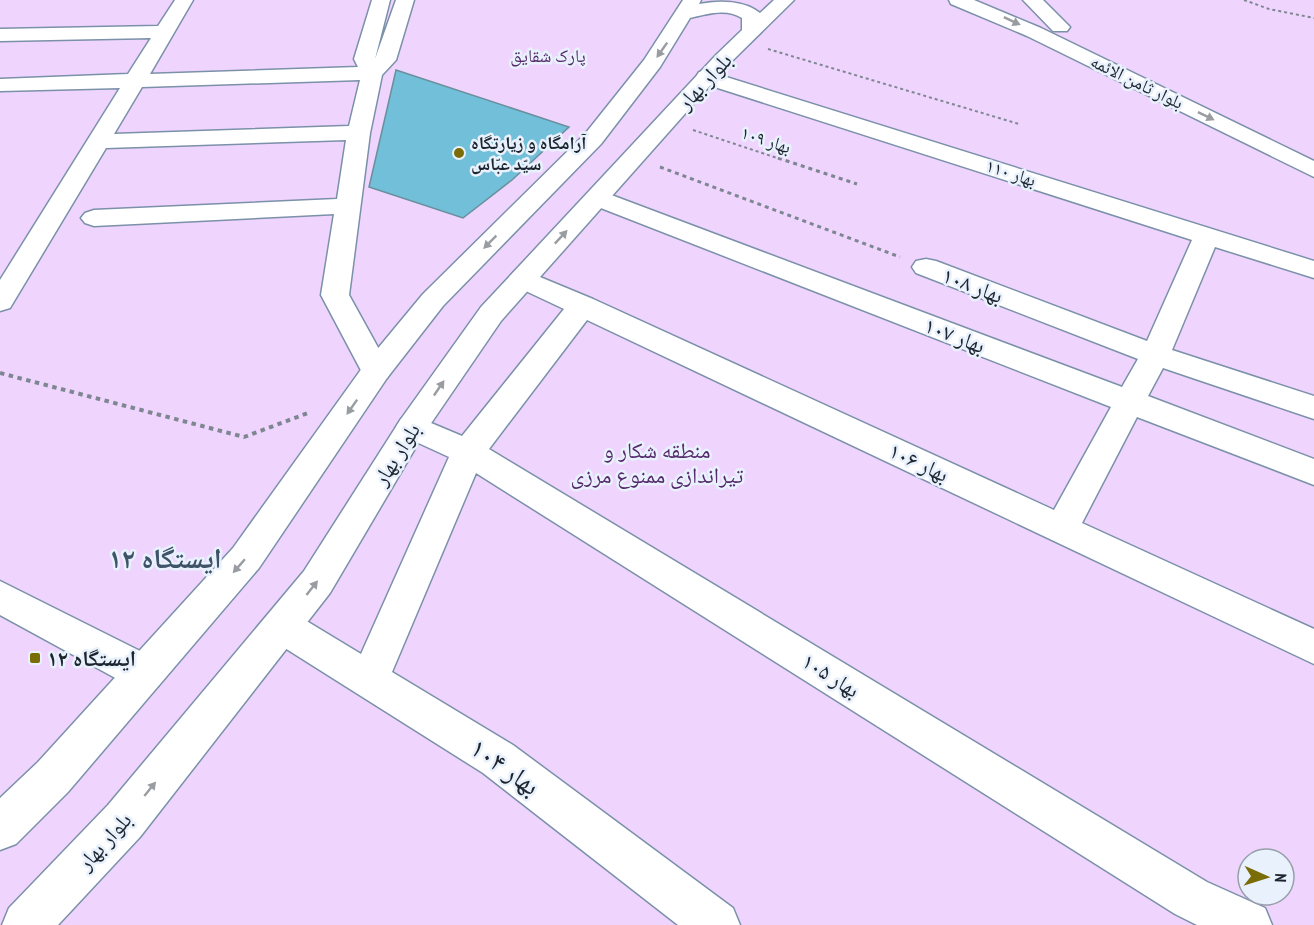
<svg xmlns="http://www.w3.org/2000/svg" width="1314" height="925" viewBox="0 0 1314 925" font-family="'PT Sans Narrow','Noto Naskh Arabic',sans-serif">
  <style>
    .green { fill: #efd5fe; fill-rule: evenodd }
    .building { fill: #71bfd9; stroke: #6b8f9c; stroke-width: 1.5 }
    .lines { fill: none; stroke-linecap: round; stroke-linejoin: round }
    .minor-casing { stroke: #7b90a9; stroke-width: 3 }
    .major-casing { stroke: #7b90a9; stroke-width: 3 }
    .path-far2 { stroke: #7e8791; stroke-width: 2; stroke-dasharray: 3 3; stroke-linecap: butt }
    .path-far1 { stroke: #7e8791; stroke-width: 3; stroke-dasharray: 4 4; stroke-linecap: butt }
    .path { stroke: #7e8791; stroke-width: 4; stroke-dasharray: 4.5 4.5; stroke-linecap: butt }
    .minor { fill: #fff; fill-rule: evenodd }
    .major { fill: #fff; fill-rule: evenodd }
    .oneway { fill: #999da1 }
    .poi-dot { fill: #7a6c07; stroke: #e8f1fc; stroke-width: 2 }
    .labels { text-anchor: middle; stroke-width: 5; stroke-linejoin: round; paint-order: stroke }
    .far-park-label { font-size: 18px; fill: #55296b; stroke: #e8f1fc }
    .far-street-label { font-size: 18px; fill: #1c252f; stroke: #e8f1fc }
    .far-poi-label { font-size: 18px; font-weight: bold; fill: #1c252f; stroke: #e8f1fc; text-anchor: start }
    .street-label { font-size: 22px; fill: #1c252f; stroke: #e8f1fc }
    .park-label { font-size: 22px; fill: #55296b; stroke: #e8f1fc }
    .poi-label { font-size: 22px; font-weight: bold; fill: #1c252f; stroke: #e8f1fc; text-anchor: start }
    .near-street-label { font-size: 27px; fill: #1c252f; stroke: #e8f1fc }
    .district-label { font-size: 28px; font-weight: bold; fill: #3e5268; stroke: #e8f1fc }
  </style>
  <rect width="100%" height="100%" fill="#e8f1fc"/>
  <path class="green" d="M 0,0 L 1314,0 L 1314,925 L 0,925 ZM 1248,859 L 1284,859 L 1284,895 L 1248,895 Z"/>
  <path class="building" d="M 396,70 L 569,127 L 512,180 L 463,218 L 369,187 Z"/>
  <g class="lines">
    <defs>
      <path id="minor" d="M 175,0 L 193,0 L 150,74 L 358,67 L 354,59 L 372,0 L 390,0 L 375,59 L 396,0 L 414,0 L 396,60 L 382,75 L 370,133 L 349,295 L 391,371 L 387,378 L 376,381 L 365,378 L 321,295 L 334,214 L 94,226 L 85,223 L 81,218 L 85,213 L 94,210 L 337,199 L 346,140 L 106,148 L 10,308 L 0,311 L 0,280 L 120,88 L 0,91 L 0,79 L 128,74 L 151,38 L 0,41 L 0,29 L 158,26 ZM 360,80 L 349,126 L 114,134 L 142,87 Z
        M 1023,0 L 1043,0 L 1070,27 L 1067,31 L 1053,31 Z
        M 707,71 L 1314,261 L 1314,278 L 1215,247 L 1172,350 L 1314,396 L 1314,419 L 1163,368 L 1148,396 L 1314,459 L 1314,485 L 1137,417 L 1082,523 L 1314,629 L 1314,664 L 587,320 L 489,449 L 1207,882 L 1265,908 L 1272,925 L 1197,925 L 1175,914 L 476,473 L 392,672 L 513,745 L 733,908 L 740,925 L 678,925 L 483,773 L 269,638 L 263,626 L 269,614 L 282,609 L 295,614 L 361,654 L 449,457 L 401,435 L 396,427 L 401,419 L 412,415 L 462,436 L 564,309 L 513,285 L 509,279 L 513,273 L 523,270 L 593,299 L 1054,510 L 1111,407 L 588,203 L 585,198 L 588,193 L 597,191 L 606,193 L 1122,387 L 1138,359 L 916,273 L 912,267 L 916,261 L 926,259 L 936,261 L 1147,341 L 1192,240 L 699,82 L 696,77 L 699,72 Z
        M 0,581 L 158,660 L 164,673 L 158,686 L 144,691 L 130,686 L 0,615 Z"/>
      <path id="major" d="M 683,0 L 701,0 L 699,4 C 719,0 744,0 760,13 L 774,0 L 794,0 L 730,63 L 501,321 L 423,435 L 330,593 L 140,837 L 58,925 L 2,925 L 9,908 L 108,805 L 304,571 L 401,419 L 481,307 L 716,55 L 742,30 L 742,18 C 726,8 708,14 690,18 L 660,67 L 601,144 L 443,306 L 387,378 L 259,568 L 68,792 L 16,844 L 0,850 L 0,798 L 38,762 L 233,548 L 365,364 L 423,294 L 585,134 L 644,60 Z
        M 949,0 L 974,0 L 1041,28 L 1314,161 L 1314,177 L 1027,36 L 951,4 Z"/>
    </defs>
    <use href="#minor" class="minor-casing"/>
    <use href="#major" class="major-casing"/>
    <path class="path-far2" d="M 1244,0 L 1269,9 L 1314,18
      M 768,49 L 1019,124
      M 693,130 L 783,160"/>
    <path class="path-far1" d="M 778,158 L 857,184
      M 660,167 L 900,257"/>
    <path class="path" d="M 0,373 L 244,437 L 308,413"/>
    <use href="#minor" class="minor"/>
    <use href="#major" class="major"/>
  </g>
  <defs><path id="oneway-solid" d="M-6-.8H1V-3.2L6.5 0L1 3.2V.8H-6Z" transform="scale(1.5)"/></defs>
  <g class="oneway">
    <use href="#oneway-solid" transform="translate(1012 21) rotate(25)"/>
    <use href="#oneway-solid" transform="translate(662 50) rotate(125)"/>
    <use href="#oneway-solid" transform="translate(1206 116) rotate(26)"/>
    <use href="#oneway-solid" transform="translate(561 237) rotate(-47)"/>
    <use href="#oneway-solid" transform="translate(490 242) rotate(135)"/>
    <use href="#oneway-solid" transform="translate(439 388) rotate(-56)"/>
    <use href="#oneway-solid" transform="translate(352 407) rotate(125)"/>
    <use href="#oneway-solid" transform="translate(239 566) rotate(131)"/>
    <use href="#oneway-solid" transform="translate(312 588) rotate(-52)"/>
    <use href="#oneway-solid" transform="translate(150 789) rotate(-51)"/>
  </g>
  <g class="poi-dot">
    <circle cx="459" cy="153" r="6"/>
    <rect x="29" y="652" width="12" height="12" rx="3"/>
  </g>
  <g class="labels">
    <g class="far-park-label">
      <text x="548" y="62">پارک شقایق</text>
    </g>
    <g class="far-street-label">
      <text transform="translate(1137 82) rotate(26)" y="6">بلوار ثامن الائمه</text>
      <text transform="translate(766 140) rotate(18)" y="6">بهار ۱۰۹</text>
      <text transform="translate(1011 173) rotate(18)" y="6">بهار ۱۱۰</text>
    </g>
    <g class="far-poi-label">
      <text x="471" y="149">آرامگاه و زیارتگاه<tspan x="471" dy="21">سیّد عبّاس</tspan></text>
    </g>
    <g class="street-label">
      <text transform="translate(704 81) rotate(-47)" y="8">بلوار بهار</text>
      <text transform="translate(973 285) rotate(21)" y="8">بهار ۱۰۸</text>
      <text transform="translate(955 335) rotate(21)" y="8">بهار ۱۰۷</text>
      <text transform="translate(396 454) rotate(-58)" y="8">بلوار بهار</text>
      <text transform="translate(919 462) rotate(25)" y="8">بهار ۱۰۶</text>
      <text transform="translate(831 675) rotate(32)" y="8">بهار ۱۰۵</text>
      <text transform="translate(104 841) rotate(-48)" y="8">بلوار بهار</text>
    </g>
    <g class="park-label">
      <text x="657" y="458">منطقه شکار و<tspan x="657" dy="25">تیراندازی ممنوع مرزی</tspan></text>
    </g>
    <g class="poi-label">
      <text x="47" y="666">ایستگاه ۱۲</text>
    </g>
    <g class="near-street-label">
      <text transform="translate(505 767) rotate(35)" y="9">بهار ۱۰۴</text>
    </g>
    <g class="district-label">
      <text x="165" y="568">ایستگاه ۱۲</text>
    </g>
  </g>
  <g transform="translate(1266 877) rotate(93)"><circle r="28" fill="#e8f1fc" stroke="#969faa" stroke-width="1.5"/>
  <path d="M0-4.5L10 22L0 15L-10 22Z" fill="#7a6c07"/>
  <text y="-9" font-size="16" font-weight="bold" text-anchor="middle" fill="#1c252f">N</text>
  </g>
</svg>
